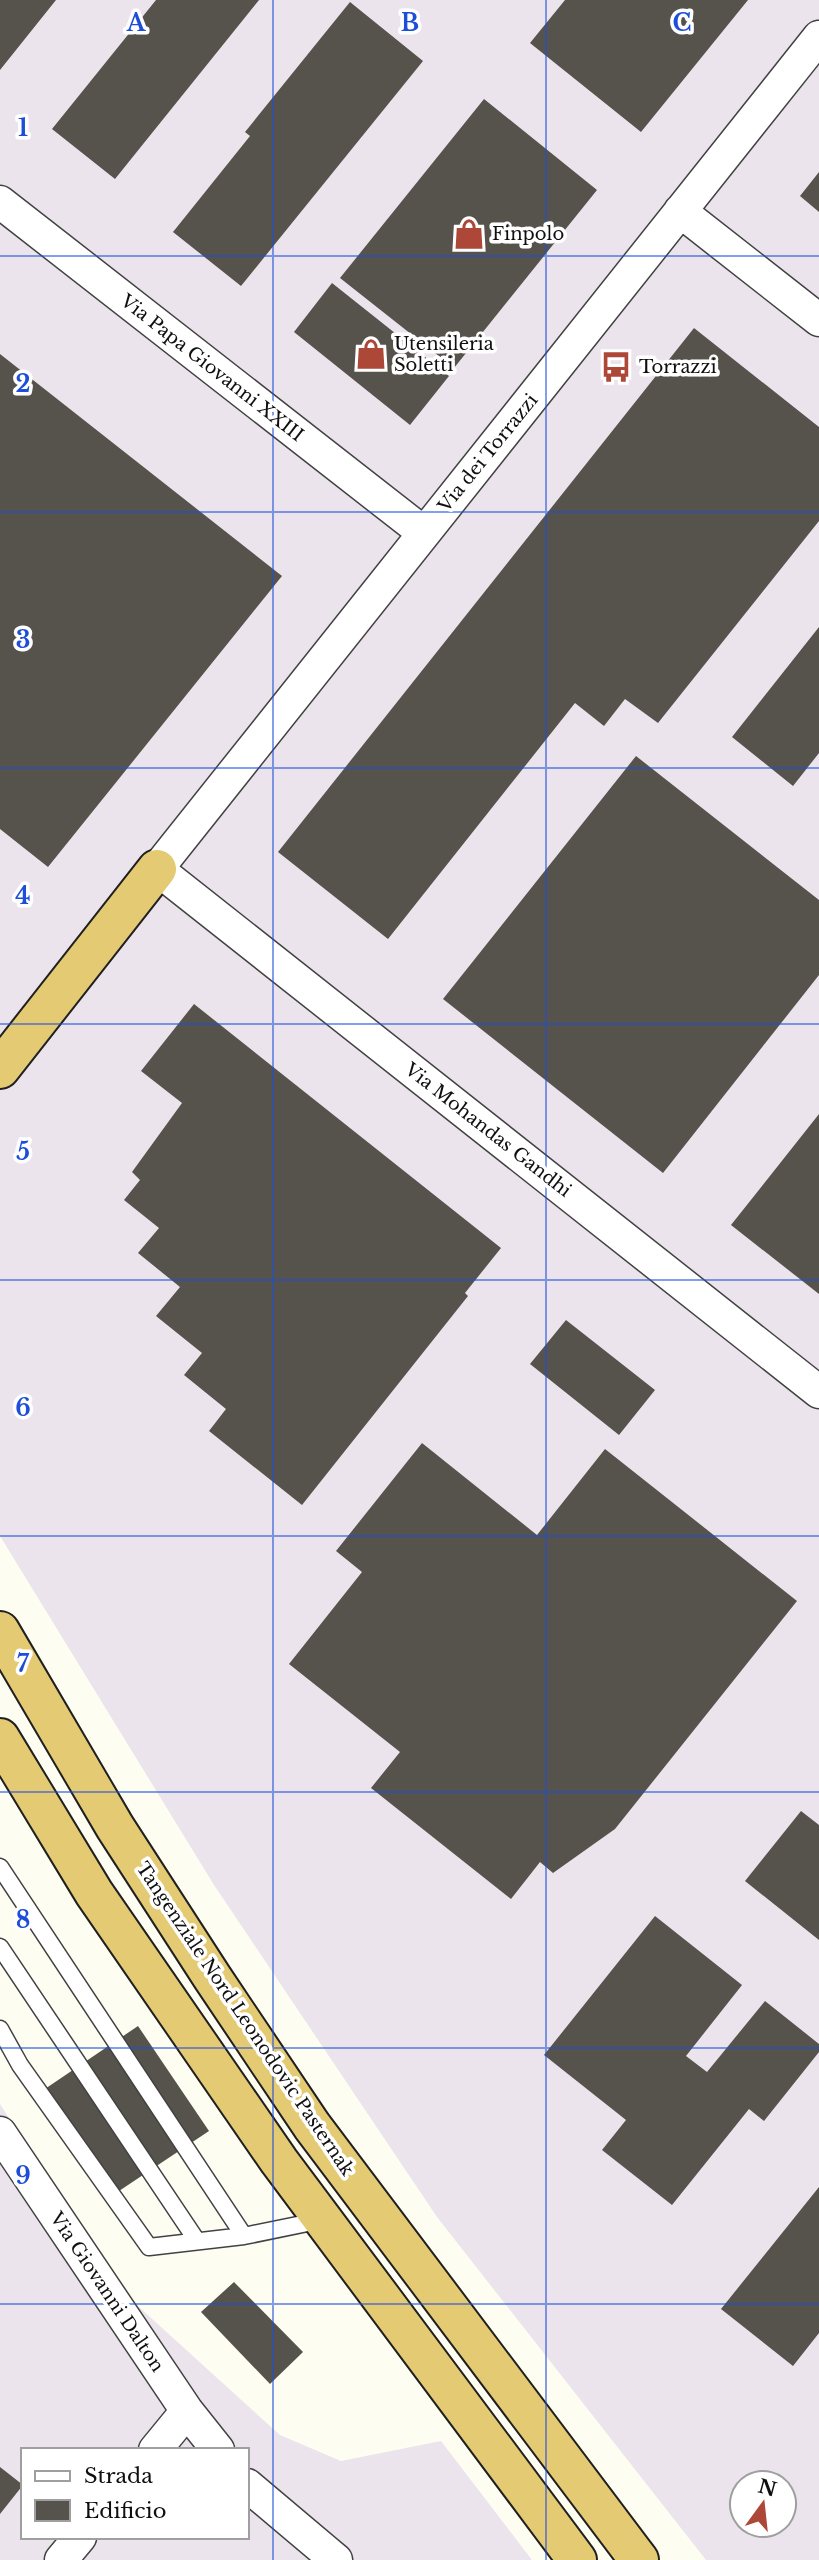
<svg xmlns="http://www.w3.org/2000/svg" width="819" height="2560" viewBox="0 0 819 2560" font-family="'Libre Baskerville',serif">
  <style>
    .industrial { fill: #ece4ec; fill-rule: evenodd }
    .building { fill: #56524c }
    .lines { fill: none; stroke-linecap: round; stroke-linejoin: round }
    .service-casing { stroke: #424242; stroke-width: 19 }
    .minor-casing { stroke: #424242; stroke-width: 35 }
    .trunk-casing { stroke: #202020; stroke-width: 42 }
    .service { stroke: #fff; stroke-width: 16 }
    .minor { stroke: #fff; stroke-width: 32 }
    .trunk { stroke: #e4ca72; stroke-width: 38 }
    .grid { fill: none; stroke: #1d4ed8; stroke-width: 2; stroke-opacity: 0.55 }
    .labels { text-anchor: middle; stroke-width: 7; stroke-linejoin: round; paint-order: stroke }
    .poi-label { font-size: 18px; fill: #0f0f0f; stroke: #fff; text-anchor: start }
    .street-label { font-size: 18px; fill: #0f0f0f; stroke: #fff }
    .grid-label { font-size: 23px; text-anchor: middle; font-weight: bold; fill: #1d4ed8; stroke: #fff; stroke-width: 7; stroke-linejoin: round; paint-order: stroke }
  </style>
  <rect width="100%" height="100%" fill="#fdfdf2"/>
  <path class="industrial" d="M 0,0 L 819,0 L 819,2560 L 706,2560 L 437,2217 L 214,1885 L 0,1536 ZM 742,2483 L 784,2483 L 784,2525 L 742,2525 Z
    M 0,2104 L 117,2287 L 280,2435 L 341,2461 L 441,2441 L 532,2560 L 0,2560 ZM 23,2450 L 247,2450 L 247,2537 L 23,2537 Z"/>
  <path class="building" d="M 0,0 L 56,0 L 0,70 Z
    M 156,0 L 259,0 L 115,179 L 52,129 Z
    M 565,0 L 748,0 L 641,132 L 530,43 Z
    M 350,2 L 423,61 L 241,286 L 173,232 L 250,136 L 245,132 Z
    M 484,99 L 597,190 L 454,368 L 340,278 Z
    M 819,172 L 819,212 L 800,196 Z
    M 332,283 L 449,376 L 410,425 L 294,332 Z
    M 694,328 L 819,427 L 819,521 L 658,723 L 625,699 L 604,726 L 575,703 L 388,939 L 278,852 Z
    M 0,354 L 282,576 L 48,867 L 0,829 Z
    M 819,627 L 819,753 L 793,786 L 732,737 Z
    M 636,756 L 819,900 L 819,975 L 663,1173 L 443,999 Z
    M 194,1004 L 501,1248 L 465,1293 L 468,1296 L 302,1505 L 209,1431 L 226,1409 L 184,1375 L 202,1353 L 156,1316 L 180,1287 L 138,1253 L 159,1228 L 124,1200 L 140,1180 L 132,1172 L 182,1103 L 141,1071 Z
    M 819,1114 L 819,1294 L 731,1225 Z
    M 566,1320 L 655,1390 L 619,1435 L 530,1364 Z
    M 422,1443 L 537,1535 L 605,1449 L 797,1601 L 615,1829 L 553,1873 L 540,1862 L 511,1899 L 371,1788 L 400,1752 L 289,1664 L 362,1572 L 336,1551 Z
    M 801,1811 L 819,1825 L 819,1940 L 745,1881 Z
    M 655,1916 L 742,1985 L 686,2056 L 707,2072 L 765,2001 L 819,2044 L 819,2052 L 764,2121 L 749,2109 L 672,2205 L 602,2150 L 626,2120 L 544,2055 Z
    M 138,2026 L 209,2131 L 107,2199 L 36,2095 Z
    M 819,2187 L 819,2333 L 793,2366 L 721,2309 Z
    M 234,2282 L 303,2352 L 270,2384 L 201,2312 Z
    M 0,2467 L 23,2485 L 0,2514 Z"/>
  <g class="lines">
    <defs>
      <path id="service" d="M 0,1867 L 244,2236 L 322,2220
        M 0,1947 L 197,2241
        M 0,2029 L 20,2065 L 149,2247 L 244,2236"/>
      <path id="minor" d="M 819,37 L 157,869 L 819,1392
        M 0,202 L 424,533
        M 680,211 L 819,320
        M 0,2133 L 187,2411 L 218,2450
        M 155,2450 L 187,2411
        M 247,2485 L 336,2560
        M 61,2560 L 80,2537"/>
      <path id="trunk" d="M 0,1069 L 157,869
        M 0,1631 L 115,1827 L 212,1977 L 312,2126 L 639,2560
        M 0,1738 L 94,1893 L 279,2161 L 577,2560"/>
    </defs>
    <use href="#service" class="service-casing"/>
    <use href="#minor" class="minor-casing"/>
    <use href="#trunk" class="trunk-casing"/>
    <use href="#service" class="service"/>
    <use href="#minor" class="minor"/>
    <use href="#trunk" class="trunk"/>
  </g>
  <path class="grid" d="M 273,0 L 273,2560M 546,0 L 546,2560M 0,256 L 819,256M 0,512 L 819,512M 0,768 L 819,768M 0,1024 L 819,1024M 0,1280 L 819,1280M 0,1536 L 819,1536M 0,1792 L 819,1792M 0,2048 L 819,2048M 0,2304 L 819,2304"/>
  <defs>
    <symbol id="shop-bare" viewBox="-9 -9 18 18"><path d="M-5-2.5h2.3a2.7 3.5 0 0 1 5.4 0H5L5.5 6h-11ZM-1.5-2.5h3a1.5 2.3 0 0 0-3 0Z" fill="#ad4738" stroke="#fff" stroke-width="2.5" paint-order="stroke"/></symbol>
    <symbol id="bus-bare" viewBox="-9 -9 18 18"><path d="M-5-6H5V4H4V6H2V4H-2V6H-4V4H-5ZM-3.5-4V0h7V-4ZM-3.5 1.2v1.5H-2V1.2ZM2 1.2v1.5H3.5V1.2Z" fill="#ad4738" stroke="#fff" stroke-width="2.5" paint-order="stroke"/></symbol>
  </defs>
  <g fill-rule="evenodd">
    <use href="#shop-bare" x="447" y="212" width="44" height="44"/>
    <use href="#shop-bare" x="349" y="332" width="44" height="44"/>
    <use href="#bus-bare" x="594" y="345" width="44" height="44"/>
  </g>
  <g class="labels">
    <g class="poi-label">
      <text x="492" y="240">Finpolo</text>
      <text x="394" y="350">Utensileria<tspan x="394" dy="21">Soletti</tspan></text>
      <text x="639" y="373">Torrazzi</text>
    </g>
    <g class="street-label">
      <text transform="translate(212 368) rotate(38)" y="6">Via Papa Giovanni XXIII</text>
      <text transform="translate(488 453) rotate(-51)" y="6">Via dei Torrazzi</text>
      <text transform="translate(488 1130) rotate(38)" y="6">Via Mohandas Gandhi</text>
      <text transform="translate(245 2019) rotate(56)" y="6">Tangenziale Nord Leonodovic Pasternak</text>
      <text transform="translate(107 2292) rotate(56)" y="6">Via Giovanni Dalton</text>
    </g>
  </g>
  <g class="grid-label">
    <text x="136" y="31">A</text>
    <text x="410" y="31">B</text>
    <text x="682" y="31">C</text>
    <text x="23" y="136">1</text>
    <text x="23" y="392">2</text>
    <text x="23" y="648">3</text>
    <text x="23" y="904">4</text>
    <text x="23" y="1160">5</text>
    <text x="23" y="1416">6</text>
    <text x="23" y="1672">7</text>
    <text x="23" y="1928">8</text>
    <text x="23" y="2184">9</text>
  </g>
  <rect x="21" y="2448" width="228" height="91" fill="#ffffff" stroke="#9f9f9f" stroke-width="2"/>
  <rect x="35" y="2471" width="35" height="10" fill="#ffffff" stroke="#9f9f9f" stroke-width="2"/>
  <text x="84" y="2483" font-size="21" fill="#0f0f0f">Strada</text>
  <rect x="35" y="2500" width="35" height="21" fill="#56524c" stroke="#9f9f9f" stroke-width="2"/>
  <text x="84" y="2518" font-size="21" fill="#0f0f0f">Edificio</text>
  <g transform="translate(763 2504) rotate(15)"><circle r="33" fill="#ffffff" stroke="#9f9f9f" stroke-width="2"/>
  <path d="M0-5L12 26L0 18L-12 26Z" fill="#ad4738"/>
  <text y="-10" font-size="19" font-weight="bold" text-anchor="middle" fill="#0f0f0f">N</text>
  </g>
</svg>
